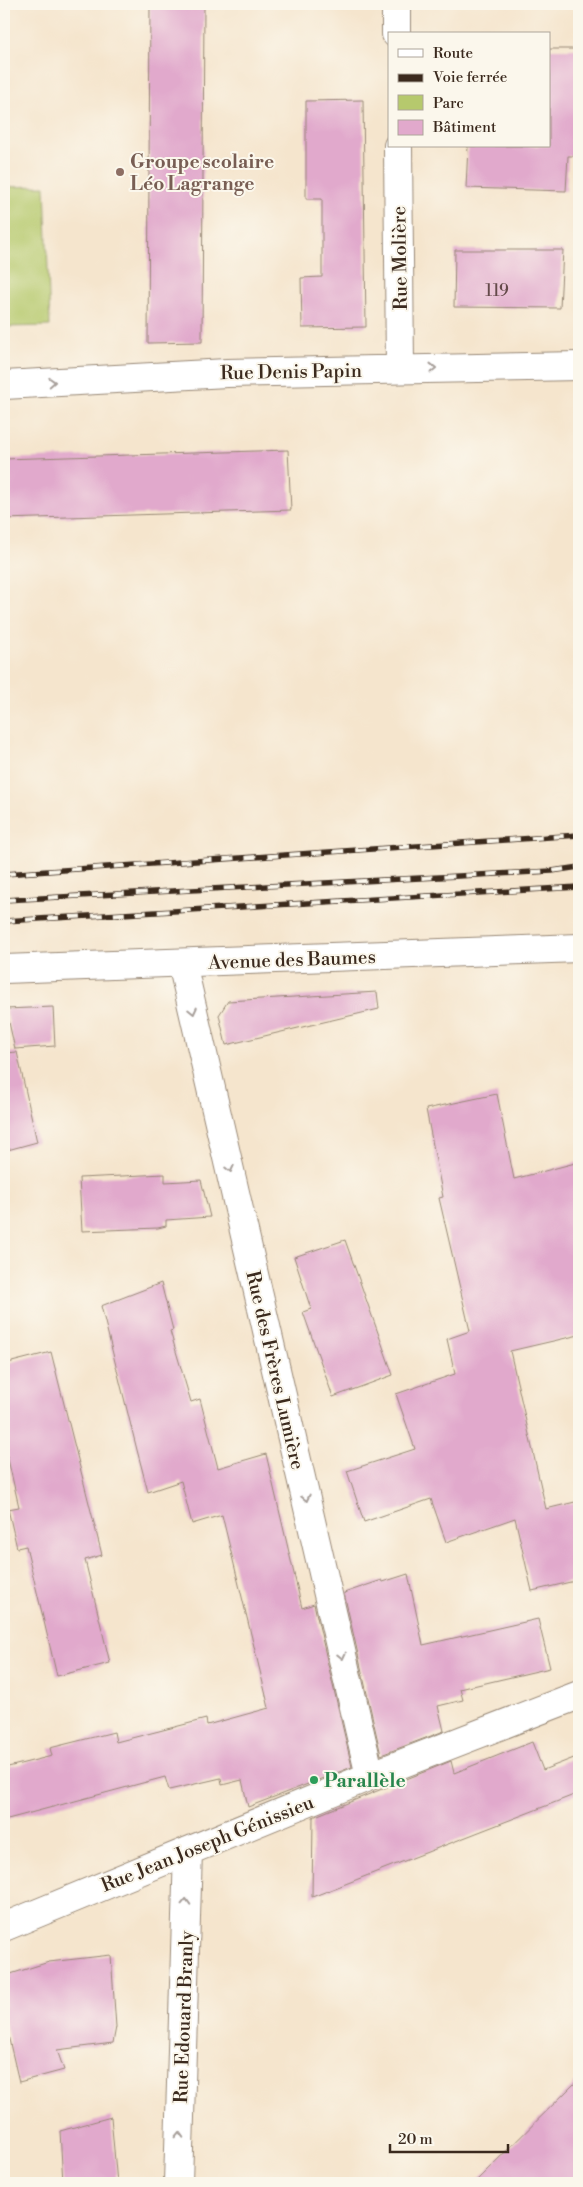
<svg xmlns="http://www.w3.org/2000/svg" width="583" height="2187" viewBox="0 0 583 2187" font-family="'Libre Bodoni',serif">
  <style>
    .green { fill: #b6c96d; stroke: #787a46 }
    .building { fill: #e1a9cc }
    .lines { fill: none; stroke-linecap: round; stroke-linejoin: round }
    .minor-casing { stroke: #988876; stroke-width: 30 }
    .tertiary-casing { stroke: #988876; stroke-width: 30 }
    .minor { stroke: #fff; stroke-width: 28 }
    .tertiary { stroke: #fff; stroke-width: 28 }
    .rail-casing { stroke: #3b2a1e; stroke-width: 5.5 }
    .rail { stroke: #fbf7ec; stroke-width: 4; stroke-dasharray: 11; stroke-linecap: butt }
    .oneway { stroke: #a79f9a }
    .education-dot { fill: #8d6e63; stroke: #fbf7ec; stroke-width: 2 }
    .leisure-dot { fill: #2e9e5b; stroke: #fbf7ec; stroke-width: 2 }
    .labels { text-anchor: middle; stroke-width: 4; stroke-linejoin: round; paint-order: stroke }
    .number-label { font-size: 16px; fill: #644a4a }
    .education-label { font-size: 19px; font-weight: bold; fill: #785e54; stroke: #fbf7ec; text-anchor: start }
    .street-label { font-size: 19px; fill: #3b2a1e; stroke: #fbf7ec }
    .leisure-label { font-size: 19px; font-weight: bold; fill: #27864d; stroke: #fbf7ec; text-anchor: start }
  </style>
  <rect width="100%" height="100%" fill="#fbf7ec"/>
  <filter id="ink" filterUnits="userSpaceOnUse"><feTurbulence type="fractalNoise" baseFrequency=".02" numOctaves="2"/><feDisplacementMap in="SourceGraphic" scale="10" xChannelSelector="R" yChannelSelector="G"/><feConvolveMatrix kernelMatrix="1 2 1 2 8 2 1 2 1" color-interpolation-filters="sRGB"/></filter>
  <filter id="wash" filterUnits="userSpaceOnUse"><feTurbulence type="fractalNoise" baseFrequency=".0096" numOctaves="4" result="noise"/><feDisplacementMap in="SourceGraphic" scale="20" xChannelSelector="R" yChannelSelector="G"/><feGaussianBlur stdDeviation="1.12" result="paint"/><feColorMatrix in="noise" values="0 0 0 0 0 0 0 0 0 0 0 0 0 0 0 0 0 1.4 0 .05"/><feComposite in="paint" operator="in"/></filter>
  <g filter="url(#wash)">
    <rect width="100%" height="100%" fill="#f5e5cd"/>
    <path class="green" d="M 45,186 L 50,326 L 4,327 L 4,187 Z"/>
    <g id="blocks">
      <path class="building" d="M 150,4 L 204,4 L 202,342 L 148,343 Z
        M 549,49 L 579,49 L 579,156 L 568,156 L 566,191 L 466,188 L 468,146 L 549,146 Z
        M 363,100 L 366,327 L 302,328 L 301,278 L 322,277 L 322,199 L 306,199 L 306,101 Z
        M 455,250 L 563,250 L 560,308 L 454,307 Z
        M 288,450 L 291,510 L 4,519 L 4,459 Z
        M 377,992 L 379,1009 L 226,1045 L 219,1015 L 228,1001 Z
        M 53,1007 L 55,1046 L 15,1049 L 6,1009 Z
        M 17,1052 L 37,1142 L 4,1151 L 4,1053 Z
        M 497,1094 L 514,1179 L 579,1162 L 579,1335 L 510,1351 L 546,1509 L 579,1501 L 579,1580 L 532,1591 L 515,1518 L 446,1542 L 431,1499 L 364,1522 L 347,1471 L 415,1449 L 396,1394 L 455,1374 L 447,1339 L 470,1331 L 439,1198 L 443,1197 L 426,1109 Z
        M 165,1174 L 165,1182 L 201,1180 L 210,1217 L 166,1220 L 166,1226 L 158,1228 L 82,1231 L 79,1178 Z
        M 345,1240 L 393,1375 L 333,1397 L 303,1312 L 311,1309 L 294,1257 Z
        M 161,1283 L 173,1330 L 170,1331 L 191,1402 L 200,1399 L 218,1468 L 266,1454 L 302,1608 L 314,1604 L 352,1767 L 248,1807 L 242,1780 L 222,1785 L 221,1778 L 169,1790 L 165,1777 L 4,1820 L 4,1768 L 52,1756 L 50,1748 L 114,1732 L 116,1742 L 206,1719 L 207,1725 L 269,1708 L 222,1515 L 192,1524 L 181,1481 L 148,1492 L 137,1450 L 101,1306 Z
        M 51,1352 L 102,1555 L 85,1560 L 110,1663 L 57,1676 L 26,1546 L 17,1548 L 8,1509 L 19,1507 L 4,1442 L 4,1364 Z
        M 408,1574 L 423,1645 L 538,1619 L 550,1668 L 460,1689 L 463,1700 L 438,1706 L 444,1731 L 381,1755 L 344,1593 L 382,1580 L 383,1582 Z
        M 532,1742 L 543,1770 L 579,1756 L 579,1793 L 312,1897 L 313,1817 L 451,1761 L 454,1773 Z
        M 111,1955 L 116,2027 L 113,2043 L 57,2050 L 64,2070 L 19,2082 L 4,2018 L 4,1976 L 49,1962 Z
        M 579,2079 L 579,2183 L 474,2183 Z
        M 111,2117 L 117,2183 L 63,2183 L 60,2131 Z"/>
    </g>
  </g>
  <g filter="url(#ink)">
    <use href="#blocks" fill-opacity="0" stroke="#988876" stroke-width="1"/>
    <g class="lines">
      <defs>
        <path id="minor" d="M 396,4 L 396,34
          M 398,146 L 400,369
          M 4,385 L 227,373 L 579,366
          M 182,963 L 370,1776
          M 4,1927 L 370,1776 L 579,1695
          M 178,2183 L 188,1851"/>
        <path id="tertiary" d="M 4,969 L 579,948"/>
      </defs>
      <use href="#minor" class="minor-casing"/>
      <use href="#tertiary" class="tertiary-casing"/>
      <use href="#minor" class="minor"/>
      <use href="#tertiary" class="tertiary"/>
      <defs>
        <path id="rail" d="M 4,874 L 579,835
          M 4,900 L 552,871 L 579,867
          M 4,921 L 579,887"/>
      </defs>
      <use href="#rail" class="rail-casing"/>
      <use href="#rail" class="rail"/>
    </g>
    <defs><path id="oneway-chevron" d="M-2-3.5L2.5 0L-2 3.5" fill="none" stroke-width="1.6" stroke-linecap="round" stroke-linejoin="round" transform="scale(1.25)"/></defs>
    <g class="oneway">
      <use href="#oneway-chevron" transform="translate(433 368) rotate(-1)"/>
      <use href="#oneway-chevron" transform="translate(52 382) rotate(-3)"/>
      <use href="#oneway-chevron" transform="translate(193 1011) rotate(77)"/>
      <use href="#oneway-chevron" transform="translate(230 1169) rotate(77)"/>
      <use href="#oneway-chevron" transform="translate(306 1498) rotate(77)"/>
      <use href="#oneway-chevron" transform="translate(342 1656) rotate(77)"/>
      <use href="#oneway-chevron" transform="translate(186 1902) rotate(-88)"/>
      <use href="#oneway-chevron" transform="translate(179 2135) rotate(-88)"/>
    </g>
  </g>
  <circle class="education-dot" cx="120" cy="172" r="5"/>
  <circle class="leisure-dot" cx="314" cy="1780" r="5"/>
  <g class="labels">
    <g class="number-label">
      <text x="497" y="296">119</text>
    </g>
    <g class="education-label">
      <text x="130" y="168">Groupe scolaire<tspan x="130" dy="22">Léo Lagrange</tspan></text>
    </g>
    <g class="street-label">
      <text transform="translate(399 258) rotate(-91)" y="7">Rue Molière</text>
      <text transform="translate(291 371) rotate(-1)" y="7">Rue Denis Papin</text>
      <text transform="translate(292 959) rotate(-2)" y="7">Avenue des Baumes</text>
      <text transform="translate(276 1370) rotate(77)" y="7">Rue des Frères Lumière</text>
      <text transform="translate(207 1843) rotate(-22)" y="7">Rue Jean Joseph Génissieu</text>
      <text transform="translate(183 2017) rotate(-88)" y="7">Rue Edouard Branly</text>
    </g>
    <g class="leisure-label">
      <text x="324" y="1787">Parallèle</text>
    </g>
  </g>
  <rect width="583" height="2187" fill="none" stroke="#fbf7ec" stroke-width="20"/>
  <rect x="388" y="32" width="162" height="115" fill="#fbf7ec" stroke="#aea59a"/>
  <rect x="398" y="49" width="25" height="8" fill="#ffffff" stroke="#aea59a"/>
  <text x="433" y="58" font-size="15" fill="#3b2a1e">Route</text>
  <rect x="398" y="74" width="25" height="8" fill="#3b2a1e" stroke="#aea59a"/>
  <text x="433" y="82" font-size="15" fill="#3b2a1e">Voie ferrée</text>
  <rect x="398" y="95" width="25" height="15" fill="#b6c96d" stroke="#aea59a"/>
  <text x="433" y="108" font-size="15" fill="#3b2a1e">Parc</text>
  <rect x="398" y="120" width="25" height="15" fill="#e1a9cc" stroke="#aea59a"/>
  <text x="433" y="132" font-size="15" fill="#3b2a1e">Bâtiment</text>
  <path d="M390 2144v8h118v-8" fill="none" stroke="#3b2a1e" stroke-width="2.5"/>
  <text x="398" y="2144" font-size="15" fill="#3b2a1e" stroke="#fbf7ec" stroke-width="4" paint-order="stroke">20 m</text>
</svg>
